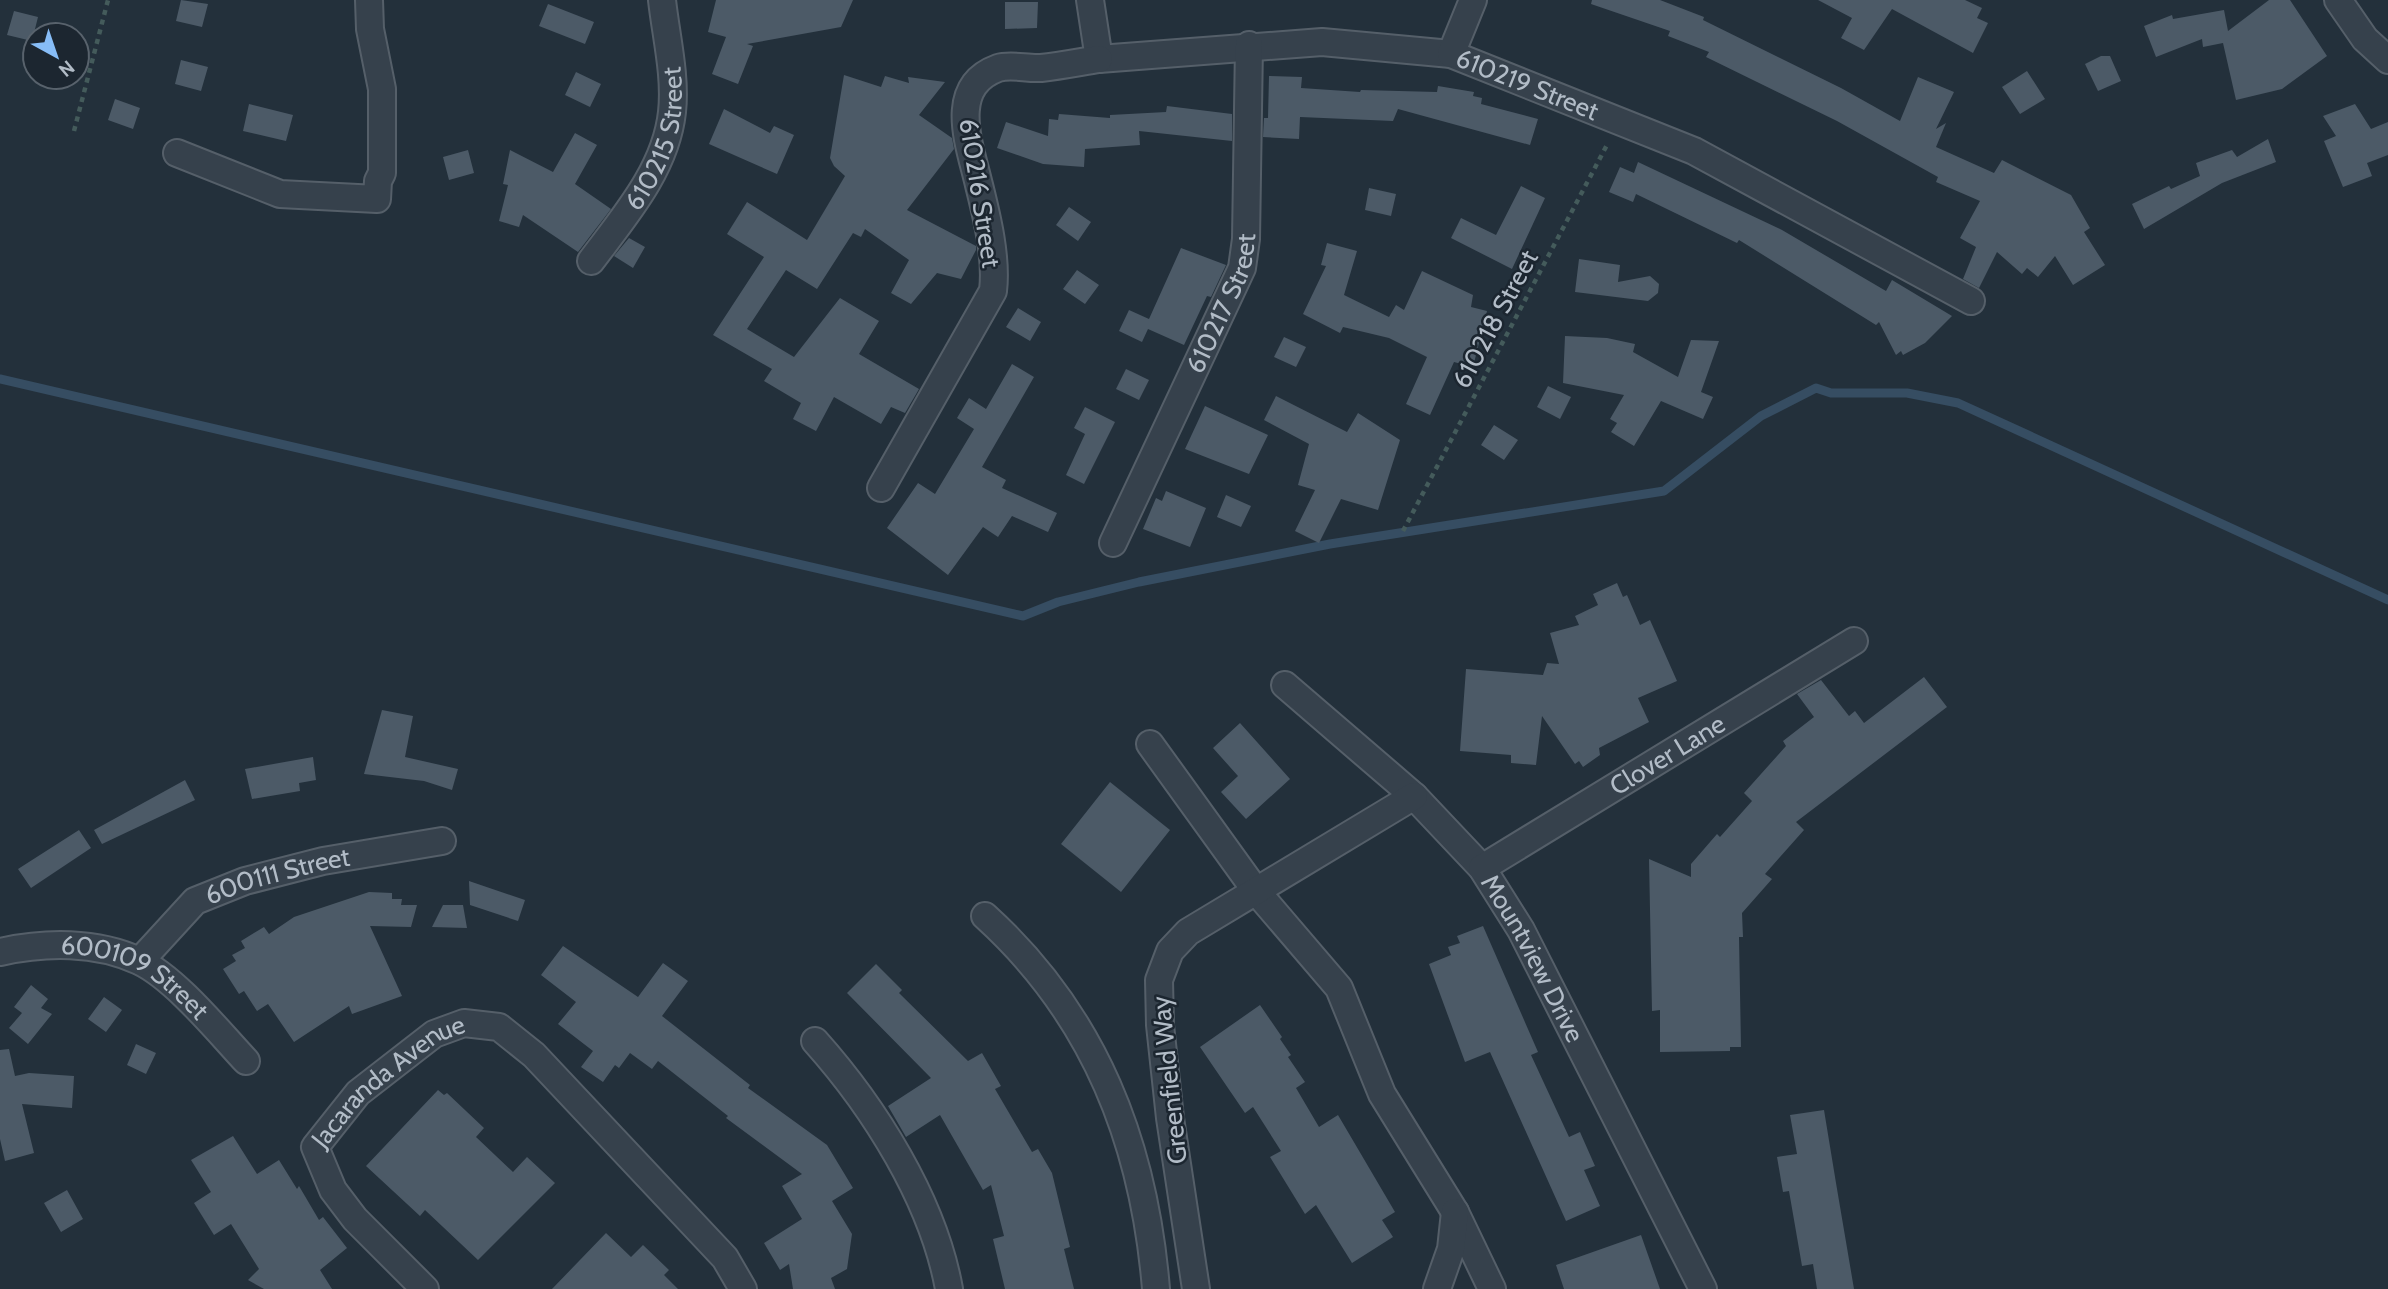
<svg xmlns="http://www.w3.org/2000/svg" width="2388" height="1289" viewBox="0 0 2388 1289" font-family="Cabin,sans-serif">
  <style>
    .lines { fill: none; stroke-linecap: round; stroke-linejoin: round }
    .stream { stroke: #364d62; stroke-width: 9 }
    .building { fill: #4c5a67 }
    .minor-casing { stroke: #555f69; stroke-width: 30 }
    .path { stroke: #445b5b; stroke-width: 4.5; stroke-dasharray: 5 5; stroke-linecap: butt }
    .minor { stroke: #36414c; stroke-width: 26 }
    .labels { text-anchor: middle; stroke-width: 5; stroke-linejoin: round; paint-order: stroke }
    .street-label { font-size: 26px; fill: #b2bcc7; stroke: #1c2630 }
  </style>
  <rect width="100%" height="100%" fill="#23303b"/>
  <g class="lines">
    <path class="stream" d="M 0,379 L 1023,616 L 1058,602 L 1139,582 L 1330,544 L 1664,491 L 1761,416 L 1816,388 L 1831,393 L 1907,393 L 1958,403 L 2388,600"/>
  </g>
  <path class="building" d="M 181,0 L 208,4 L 202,27 L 176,21 Z
    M 716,0 L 853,0 L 841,27 L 747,44 L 753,46 L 738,84 L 712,74 L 726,37 L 708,32 Z
    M 1592,0 L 1660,0 L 1704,17 L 1703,20 L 1841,88 L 1900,121 L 1918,77 L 1954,92 L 1936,129 L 1946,123 L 1936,147 L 1994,173 L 2002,160 L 2071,195 L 2090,228 L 2084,232 L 2105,265 L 2073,285 L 2055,256 L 2038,277 L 2027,268 L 2022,274 L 1997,252 L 1979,288 L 1963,279 L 1976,247 L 1960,238 L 1980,201 L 1936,182 L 1938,177 L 1837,121 L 1706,57 L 1709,52 L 1668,36 L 1670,31 L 1591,4 Z
    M 1818,0 L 1965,0 L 1982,8 L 1977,18 L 1988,23 L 1973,53 L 1892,9 L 1864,50 L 1841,38 L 1852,18 Z
    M 2269,0 L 2290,0 L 2327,56 L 2282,89 L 2236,100 L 2223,43 L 2203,47 L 2202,39 L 2156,57 L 2144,26 L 2172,15 L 2173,19 L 2224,10 L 2228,31 Z
    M 1005,2 L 1038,2 L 1037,28 L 1005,29 Z
    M 548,4 L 594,22 L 585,44 L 539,26 Z
    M 14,11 L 38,17 L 32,41 L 7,35 Z
    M 2101,56 L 2110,56 L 2121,81 L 2098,91 L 2085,64 Z
    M 181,60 L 208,67 L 201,91 L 175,84 Z
    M 2027,71 L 2045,99 L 2020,114 L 2002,87 Z
    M 576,72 L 601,84 L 590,107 L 565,95 Z
    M 844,75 L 881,87 L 885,76 L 909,83 L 908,77 L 945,82 L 919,115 L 952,138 L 954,149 L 907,210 L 976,246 L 976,250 L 961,279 L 937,273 L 911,304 L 891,293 L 909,260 L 865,229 L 861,237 L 853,233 L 817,289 L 786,270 L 747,329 L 794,357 L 840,298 L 879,321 L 859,354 L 919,389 L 905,413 L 891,407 L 881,424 L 834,397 L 816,431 L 793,419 L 801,403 L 764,381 L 772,369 L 713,335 L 764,257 L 727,234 L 747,202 L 807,240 L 845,176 L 834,166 L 830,158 Z
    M 1269,76 L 1302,77 L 1301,88 L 1360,92 L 1361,90 L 1437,92 L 1438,86 L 1474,92 L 1473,96 L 1482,98 L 1481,104 L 1538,119 L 1530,145 L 1398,109 L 1393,121 L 1300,117 L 1299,139 L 1263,137 L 1264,118 L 1268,118 Z
    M 115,99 L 140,108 L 133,129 L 108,120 Z
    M 249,104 L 293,115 L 286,141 L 243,131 Z
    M 2355,104 L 2371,129 L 2388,122 L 2388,155 L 2367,163 L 2372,176 L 2343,187 L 2324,141 L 2336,136 L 2323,116 Z
    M 1167,106 L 1232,114 L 1232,141 L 1139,131 L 1140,145 L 1085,149 L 1084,167 L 1043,164 L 997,148 L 1006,122 L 1048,136 L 1049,119 L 1058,120 L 1059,114 L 1110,118 L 1110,115 L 1166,112 Z
    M 724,109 L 770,133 L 774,126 L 794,135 L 777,174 L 709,144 Z
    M 575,133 L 597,145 L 575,184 L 611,209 L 578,252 L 523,215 L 519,227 L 499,221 L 508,185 L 503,184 L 510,150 L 553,172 Z
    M 2268,139 L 2276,162 L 2222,183 L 2144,229 L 2132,204 L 2169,186 L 2171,189 L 2200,176 L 2196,163 L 2232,150 L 2237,157 Z
    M 468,150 L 474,173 L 449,180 L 443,157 Z
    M 1638,162 L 1782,230 L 1886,291 L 1892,280 L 1952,316 L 1925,343 L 1903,355 L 1901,351 L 1896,355 L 1879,322 L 1876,325 L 1739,240 L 1737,243 L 1636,194 L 1633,202 L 1609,192 L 1620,167 L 1634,173 Z
    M 1521,186 L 1545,198 L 1512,269 L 1451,238 L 1461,218 L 1496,235 Z
    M 1369,188 L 1396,194 L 1391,216 L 1365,210 Z
    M 1069,207 L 1091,222 L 1078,241 L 1056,225 Z
    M 629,238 L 645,247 L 633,268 L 614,256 Z
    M 1327,243 L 1357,251 L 1344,295 L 1389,317 L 1396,305 L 1404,310 L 1422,271 L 1473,295 L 1471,307 L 1487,311 L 1473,367 L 1454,362 L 1430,415 L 1406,404 L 1427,357 L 1389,338 L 1343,327 L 1340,333 L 1303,314 L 1326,266 L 1321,265 Z
    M 1181,248 L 1226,265 L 1211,297 L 1207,296 L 1184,345 L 1148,329 L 1142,342 L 1119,331 L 1129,310 L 1149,319 Z
    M 1579,259 L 1620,265 L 1618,282 L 1650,276 L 1659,284 L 1658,293 L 1648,301 L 1575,292 Z
    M 1077,270 L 1099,285 L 1085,304 L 1063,289 Z
    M 1018,308 L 1041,322 L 1030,341 L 1006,327 Z
    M 1565,336 L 1607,338 L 1635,344 L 1633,352 L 1678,377 L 1691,340 L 1719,341 L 1701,392 L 1713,397 L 1703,419 L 1661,401 L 1634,446 L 1611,432 L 1617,423 L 1610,419 L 1624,395 L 1563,383 Z
    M 1284,337 L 1306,347 L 1296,367 L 1274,357 Z
    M 1012,364 L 1034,377 L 982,467 L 1006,480 L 1002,488 L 1057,513 L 1048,532 L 1012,516 L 998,537 L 983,527 L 948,575 L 887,528 L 918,483 L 935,494 L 974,429 L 957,418 L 969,398 L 986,409 Z
    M 1126,369 L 1149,380 L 1139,400 L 1116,389 Z
    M 1548,386 L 1571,397 L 1560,419 L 1537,407 Z
    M 1276,396 L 1347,432 L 1358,413 L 1400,440 L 1378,510 L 1341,499 L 1319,543 L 1295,531 L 1315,490 L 1298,485 L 1309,444 L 1264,420 Z
    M 1205,406 L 1268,435 L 1249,474 L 1185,449 Z
    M 1085,407 L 1115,422 L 1084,484 L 1066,475 L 1085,434 L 1074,428 Z
    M 1494,425 L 1518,440 L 1504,460 L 1481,445 Z
    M 1166,491 L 1206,508 L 1190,547 L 1143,529 L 1156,498 L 1162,501 Z
    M 1226,495 L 1251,506 L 1241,527 L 1217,517 Z
    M 1617,583 L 1623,597 L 1627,595 L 1640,625 L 1650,620 L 1677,681 L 1638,698 L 1649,722 L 1599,748 L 1600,755 L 1583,767 L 1579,761 L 1575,764 L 1542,716 L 1536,765 L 1511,763 L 1511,755 L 1460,751 L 1466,669 L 1543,675 L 1547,663 L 1559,664 L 1550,633 L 1579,625 L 1575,616 L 1598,605 L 1593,594 Z
    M 1924,677 L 1947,707 L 1796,822 L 1804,830 L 1765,874 L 1772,879 L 1742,913 L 1743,937 L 1739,937 L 1741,1047 L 1730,1047 L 1730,1051 L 1660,1052 L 1660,1010 L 1652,1011 L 1649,859 L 1691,877 L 1691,864 L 1717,834 L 1720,837 L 1752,801 L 1744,793 L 1786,746 L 1783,741 L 1814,717 L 1797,694 L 1821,680 L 1849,716 L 1855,711 L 1864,723 Z
    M 382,710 L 413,716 L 405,757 L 458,769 L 452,790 L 424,781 L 364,774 Z
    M 1240,723 L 1290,779 L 1246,819 L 1221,792 L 1238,776 L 1213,748 Z
    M 313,757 L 316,780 L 299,783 L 300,791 L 252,799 L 245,769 Z
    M 185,780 L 195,800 L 102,844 L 94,830 Z
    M 1110,782 L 1170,830 L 1121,892 L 1061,844 Z
    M 79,830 L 91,848 L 31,888 L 18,869 Z
    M 469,881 L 525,900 L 518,921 L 470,905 Z
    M 369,892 L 392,893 L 392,899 L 402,899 L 401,905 L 417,905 L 411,927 L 370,926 L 402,996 L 352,1014 L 349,1006 L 294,1042 L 268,1004 L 257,1011 L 244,991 L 239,994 L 223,969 L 236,961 L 232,955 L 245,948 L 241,941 L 264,927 L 269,934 L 294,917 Z
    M 443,905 L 463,905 L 467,928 L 432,927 Z
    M 1483,926 L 1538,1052 L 1531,1055 L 1569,1137 L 1580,1132 L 1595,1166 L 1584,1170 L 1600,1206 L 1566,1221 L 1490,1052 L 1465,1062 L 1429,964 L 1451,955 L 1448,947 L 1460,943 L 1457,936 Z
    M 563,946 L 638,997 L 663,963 L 688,981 L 662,1016 L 750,1085 L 748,1088 L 827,1145 L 853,1188 L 832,1201 L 852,1234 L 847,1269 L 831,1278 L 835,1289 L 793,1289 L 789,1264 L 780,1270 L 764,1243 L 802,1219 L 782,1186 L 802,1174 L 726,1118 L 728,1116 L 658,1061 L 652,1069 L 630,1053 L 619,1068 L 615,1065 L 603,1082 L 581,1067 L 593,1051 L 558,1024 L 576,1002 L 541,975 Z
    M 876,964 L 902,990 L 899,993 L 968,1061 L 982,1053 L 1001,1086 L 995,1089 L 1032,1152 L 1038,1149 L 1052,1173 L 1070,1247 L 1064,1249 L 1074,1289 L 1005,1289 L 993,1239 L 1004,1236 L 991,1185 L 983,1190 L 940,1115 L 906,1137 L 888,1106 L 931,1078 L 847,993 Z
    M 31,985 L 48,999 L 41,1008 L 52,1014 L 28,1044 L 9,1028 L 22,1013 L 14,1007 Z
    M 104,997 L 122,1010 L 106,1032 L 88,1019 Z
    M 1260,1005 L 1282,1037 L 1280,1039 L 1291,1055 L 1288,1057 L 1305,1082 L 1296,1088 L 1319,1127 L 1338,1115 L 1395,1212 L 1382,1220 L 1393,1237 L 1352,1263 L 1316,1205 L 1305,1214 L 1270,1157 L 1281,1151 L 1253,1107 L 1245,1113 L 1200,1047 Z
    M 136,1044 L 156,1053 L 146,1074 L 127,1065 Z
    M 9,1049 L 15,1076 L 29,1073 L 74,1076 L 72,1108 L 22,1104 L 34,1153 L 5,1161 L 0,1139 L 0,1050 Z
    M 438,1090 L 444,1095 L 447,1093 L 484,1128 L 476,1137 L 513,1172 L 527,1157 L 555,1183 L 478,1260 L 425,1210 L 420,1216 L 366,1166 Z
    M 1824,1110 L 1836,1183 L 1854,1289 L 1817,1289 L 1813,1264 L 1802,1266 L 1789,1191 L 1783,1192 L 1777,1157 L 1797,1154 L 1790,1115 Z
    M 233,1136 L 257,1174 L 279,1160 L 297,1189 L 299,1186 L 319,1220 L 323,1217 L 347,1248 L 320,1270 L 332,1289 L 264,1289 L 248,1280 L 259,1269 L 231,1224 L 214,1235 L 194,1203 L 211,1192 L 191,1160 Z
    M 67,1190 L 83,1219 L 61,1232 L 44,1203 Z
    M 606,1233 L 631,1257 L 643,1245 L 669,1270 L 664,1275 L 678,1289 L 552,1289 Z
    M 1641,1235 L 1660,1289 L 1564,1289 L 1556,1265 Z"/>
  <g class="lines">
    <defs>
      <g id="minor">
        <path id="s1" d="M 1090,0 L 1099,59 L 1322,42 L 1451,54 L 1694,151 L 1971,301"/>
        <path d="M 2338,0 L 2365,39 L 2388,60"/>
        <path d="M 1451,54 L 1473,0"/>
        <path d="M 177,153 L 280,194 L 377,199 L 378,181 L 382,173 L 382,89 L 370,29 L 369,0"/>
        <path id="s2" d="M 591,261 C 624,217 666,169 672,112 C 676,76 666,36 662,0"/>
        <path d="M 881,488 L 993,291 C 997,258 987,217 979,185 C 970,146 946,87 998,68 C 1011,64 1027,69 1041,68 C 1060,66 1080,62 1099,59"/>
        <path id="s3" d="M 1113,543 L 1242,268 L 1246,239 L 1249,45"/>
        <path id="s4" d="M 1285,685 L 1414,796 L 1482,868 L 1521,930 L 1703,1289"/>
        <path d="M 1150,744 L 1256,891 L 1339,988 L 1382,1094 L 1455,1212 L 1492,1289"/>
        <path id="s5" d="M 1482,868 L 1854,641"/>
        <path d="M 985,916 C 1095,1016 1144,1143 1156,1289"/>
        <path id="s6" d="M 0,952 C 45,942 96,941 139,961 C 175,978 218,1031 246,1061"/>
        <path id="s7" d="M 140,961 L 195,901 L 245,881 L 323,861 L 442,841"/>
        <path d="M 815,1041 C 874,1107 933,1200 949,1289"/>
        <path id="s8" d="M 425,1289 L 355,1219 L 333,1190 L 315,1147 L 358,1093 L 434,1034 L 464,1023 L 499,1027 L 534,1055 L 725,1258 L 743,1289"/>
        <path d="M 1196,1289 L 1170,1118 L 1160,1025 L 1159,980 L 1170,951 L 1188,932 L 1414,796"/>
        <path d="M 1437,1289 L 1451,1249 L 1455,1212"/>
      </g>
    </defs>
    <use href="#minor" class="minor-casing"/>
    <path class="path" d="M 74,131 L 108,0
      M 1403,531 L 1608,143"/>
    <use href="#minor" class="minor"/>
  </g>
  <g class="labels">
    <g class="street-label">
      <text dy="9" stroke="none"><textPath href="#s1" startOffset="495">610219 Street</textPath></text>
      <text dy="9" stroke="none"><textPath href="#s2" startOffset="142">610215 Street</textPath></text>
      <text transform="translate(980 193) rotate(81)" y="9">610216 Street</text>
      <text dy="9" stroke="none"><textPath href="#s3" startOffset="264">610217 Street</textPath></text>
      <text transform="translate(1495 319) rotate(-62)" y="9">610218 Street</text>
      <text dy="9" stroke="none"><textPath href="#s5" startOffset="217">Clover Lane</textPath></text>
      <text dy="9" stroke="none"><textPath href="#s7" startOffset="168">600111 Street</textPath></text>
      <text dy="9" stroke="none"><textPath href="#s4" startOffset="373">Mountview Drive</textPath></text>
      <text dy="9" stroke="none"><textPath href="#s6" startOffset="144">600109 Street</textPath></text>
      <text transform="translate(1169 1080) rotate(-96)" y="9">Greenfield Way</text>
      <text dy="9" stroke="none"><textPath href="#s8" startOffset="282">Jacaranda Avenue</textPath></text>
    </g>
  </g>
  <g transform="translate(56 56) rotate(140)"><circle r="33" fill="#1c2630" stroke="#58626c" stroke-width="2"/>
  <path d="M0-5L12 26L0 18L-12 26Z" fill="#87bdf7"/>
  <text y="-10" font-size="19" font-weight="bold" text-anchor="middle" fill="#b2bcc7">N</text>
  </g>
</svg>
